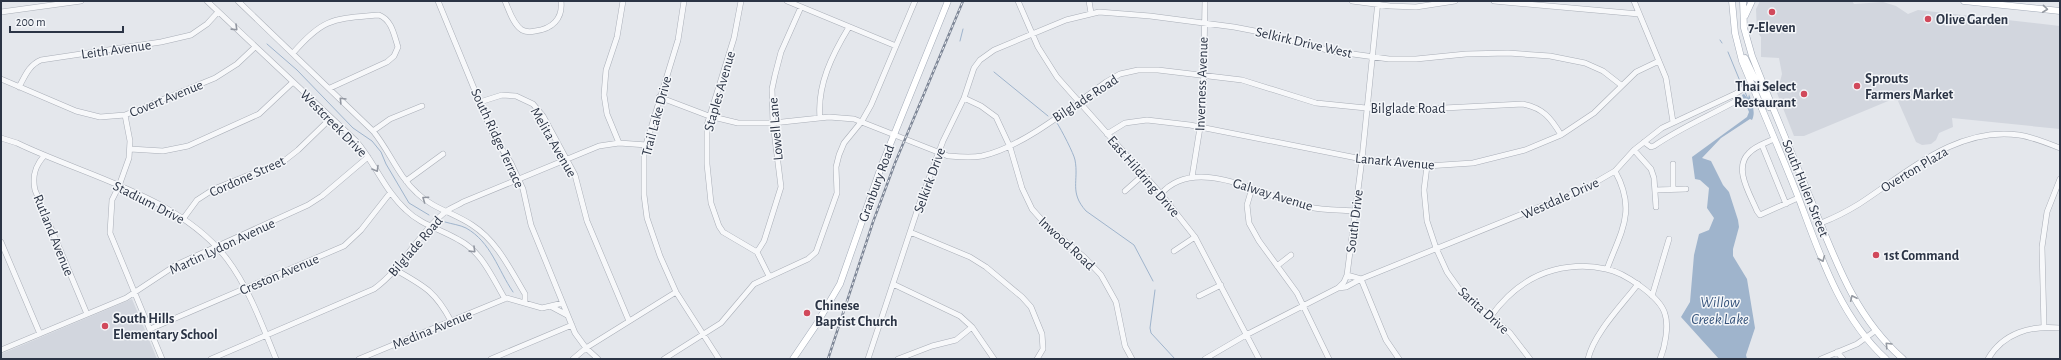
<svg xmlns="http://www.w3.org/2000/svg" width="2061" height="360" viewBox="0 0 2061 360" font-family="'Alegreya Sans',sans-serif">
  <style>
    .built { fill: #d2d6de }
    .water { fill: #9fb4cc }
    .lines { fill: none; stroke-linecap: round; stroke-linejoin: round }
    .stream { stroke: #9fb4cc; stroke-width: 1 }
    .minor-casing { stroke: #a9aeb7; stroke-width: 6 }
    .major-casing { stroke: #a3abb8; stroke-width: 7 }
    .minor { stroke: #f7f8fa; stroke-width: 5 }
    .major { stroke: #fff; stroke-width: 6 }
    .rail-casing { stroke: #7d8696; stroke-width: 2.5 }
    .rail { stroke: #f4f6f9; stroke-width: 1; stroke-dasharray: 3; stroke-linecap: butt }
    .oneway { stroke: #959aa2 }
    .oneway2 { stroke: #9196a0 }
    .poi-dot { fill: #d1495b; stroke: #f4f6f9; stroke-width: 1.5 }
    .labels { text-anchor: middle; stroke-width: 3; stroke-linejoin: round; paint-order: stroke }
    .poi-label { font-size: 14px; font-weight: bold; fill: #2b3445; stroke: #f4f6f9; text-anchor: start }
    .street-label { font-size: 14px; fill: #2b3445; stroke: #f4f6f9 }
    .water-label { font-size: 15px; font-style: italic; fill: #34527a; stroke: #f4f6f9 }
  </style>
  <rect width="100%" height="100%" fill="#e4e7ec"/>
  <path class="built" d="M 1760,1 L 1852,1 L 1854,4 L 1883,2 L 1896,6 L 1908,14 L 1918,10 L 2060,26 L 2060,129 L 1952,118 L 1953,127 L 1939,133 L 1936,140 L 1931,144 L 1922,145 L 1916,142 L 1898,101 L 1893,99 L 1804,136 L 1794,136 L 1777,93 L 1782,74 L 1779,58 L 1761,57 L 1761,37 L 1757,32 L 1756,9 Z
    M 132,299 L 157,359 L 1,359 L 1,354 Z"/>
  <path class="water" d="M 1744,94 L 1748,99 L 1749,94 C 1752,103 1756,112 1752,120 L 1750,119 L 1721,138 L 1702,158 L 1711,161 L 1723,185 L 1729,192 L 1738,220 L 1739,227 L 1733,249 L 1733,256 L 1747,279 L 1755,328 L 1746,355 L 1747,359 L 1719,359 L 1681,317 L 1690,302 L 1694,255 L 1699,234 L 1709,230 L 1714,218 L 1707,208 L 1709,188 L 1700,180 L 1695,179 L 1692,157 L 1747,117 L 1749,112 L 1742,95 Z"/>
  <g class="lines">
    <path class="stream" d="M 1720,40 L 1722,43
      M 960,41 L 963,29
      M 267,44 L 297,70 L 353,128 L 372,141 L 381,152 L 386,164 L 409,203 L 429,215
      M 1728,52 L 1742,86
      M 994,72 L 1048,116
      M 1745,92 L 1748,99
      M 1057,123 C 1061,129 1074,154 1075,160 C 1079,181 1069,192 1086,211 L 1134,245 L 1153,281
      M 445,222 C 452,224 460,225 466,228 C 491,242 498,270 513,292
      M 1155,290 L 1150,328 L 1151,333 L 1175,359"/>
    <defs>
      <path id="minor" d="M 207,1 L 356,141 C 375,163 385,191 406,210 C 421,225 441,229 459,240 C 482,252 492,277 505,299
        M 238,1 L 373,131 C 389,150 398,176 417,193 C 432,208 454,213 472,225 C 497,241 510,269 525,294 L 525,303
        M 438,1 L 494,137 L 511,163 L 523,189 L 531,225 L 575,333 L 586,348 L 598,359
        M 505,1 C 509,10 513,24 522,30 C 526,32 531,32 535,31 C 552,29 563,19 561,1
        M 684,1 L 678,40 L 644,151 L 644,195 L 647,218 L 660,256 L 676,292 L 719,359
        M 741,1 L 734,38 L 707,125 L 707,164 L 711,203 L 719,226 L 723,232 L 757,252 L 769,276
        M 787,1 L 896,46
        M 1018,1 L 1038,47 L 1057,77 L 1161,194 L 1195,237 L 1259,359
        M 1089,1 L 1091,13
        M 1352,1 L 1390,6 L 1416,7 L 1455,1
        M 1494,1 L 1639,14
        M 1634,1 L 1666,78 L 1673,122
        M 1,12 L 81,1
        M 293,53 C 324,17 334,19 379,15 C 392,20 394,35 398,47 L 394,56 L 387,62 L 330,88
        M 1,79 L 76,111 L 100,117 L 125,115 L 215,78 L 237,64 L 255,47
        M 19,87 C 25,76 29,65 41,60 L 161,42 L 191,35 L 207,24 L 218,12
        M 659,97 L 709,116 L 738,123 L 773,123 L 829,117 L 854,119 L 948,156 C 960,157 971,158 982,156 C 1021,148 1073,106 1106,82 L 1120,74 L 1138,70 L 1158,70 L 1242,80 L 1316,103 L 1366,108 L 1404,110 L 1523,104 C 1543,108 1551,118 1561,135
        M 964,98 L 981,106 L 996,117 L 1010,147 L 1022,188 L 1032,209 L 1048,227 L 1084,257 L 1101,275 L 1116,302 L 1125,346 L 1132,359
        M 480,102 L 502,95 L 516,96 L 533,104 L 543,116 L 575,175 L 587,221 L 629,321
        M 125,115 L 130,141 L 129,158 L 119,186 L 112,200 L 110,233 L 162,359
        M 820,118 C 817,85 832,55 849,27
        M 373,131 L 390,119 L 422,106
        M 1107,134 L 1125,123 L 1147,120 L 1190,125 L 1362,159 L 1427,166 L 1473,163 L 1525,150 L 1561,135 L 1594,113 L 1636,72 L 1659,61
        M 1,138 L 17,143 C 85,176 179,196 227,259 C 249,288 262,325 276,359
        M 1774,139 C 1766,143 1755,146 1749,153 C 1733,168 1750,194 1757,211 L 1760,215 L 1798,198
        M 1644,142 L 1651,147 L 1654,146 C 1680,128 1709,116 1736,101 L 1735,94
        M 619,143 L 607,114 L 604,95 L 606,70 L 617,37 L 623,1
        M 1762,145 L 1786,204
        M 130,149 L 163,151 L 188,146 L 259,114 L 293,82
        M 1634,150 L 1651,169 L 1654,178 L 1656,207
        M 44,156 C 35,166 32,176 35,190 L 87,314
        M 1427,166 L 1424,190 L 1427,221 L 1436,248 L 1447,272 L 1462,293 L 1510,333 L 1530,359
        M 1192,177 L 1203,109 L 1205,1
        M 406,181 L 443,154
        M 1252,188 L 1247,205 L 1249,223 L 1259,241 L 1297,293 L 1329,359
        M 1673,189 L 1673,164
        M 1655,190 L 1686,189
        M 1125,191 L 1143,175
        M 1161,194 C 1196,153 1266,198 1308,207 C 1322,210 1339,210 1354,211
        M 183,219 L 197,200 L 214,189 L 284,161 L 298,150 L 331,118
        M 1821,223 C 1834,218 1846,212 1859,204 C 1907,173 1957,126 2019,135 C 2033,137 2047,143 2060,148
        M 910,232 L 970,257 L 986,267 L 1022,297 L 1031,307 L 1042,334 L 1043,349 L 1037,359
        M 1,242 L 40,334
        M 1174,251 L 1195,237
        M 757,252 L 764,241 L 781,187 L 773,123 L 772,89 L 775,75 L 781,52 L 801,7
        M 1277,266 L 1291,255
        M 1607,269 C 1621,231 1637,211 1615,171
        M 396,270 C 424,286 435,291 451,321
        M 1347,275 L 1361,279 L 1584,189 L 1615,171 L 1634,150 L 1662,128 L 1735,94 L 1751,84
        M 893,284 L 960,316 L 972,327 L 994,359
        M 1338,288 L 1346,287 L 1361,279 L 1386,340 L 1399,359
        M 1199,296 L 1221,285
        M 1652,296 L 1669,239
        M 552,307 L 567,315
        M 1491,316 C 1507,294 1527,277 1554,270 C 1570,266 1589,265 1606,269 C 1623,272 1660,296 1665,314 C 1669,326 1665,347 1660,359
        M 2044,327 L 2042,247 L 2047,212 L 2060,179
        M 150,329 L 344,246 L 361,230 L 390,193
        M 1,350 L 126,298 L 176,265 L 308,205 L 322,196 L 368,157
        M 1837,352 L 1843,359
        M 211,359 L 374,289 C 403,268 417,235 444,213 C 449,208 457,206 463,202 L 599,146 L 619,143 L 647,145
        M 359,359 L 507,298 L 542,308 L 563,303
        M 491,359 L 572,325
        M 573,359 L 586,348 L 676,292
        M 664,359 L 721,323 L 754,284 L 808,259 L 816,252 L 837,193 L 836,167 L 839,155 L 844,143 L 862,121 L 871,105 L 915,1
        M 868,359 L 919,205 L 943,141 L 964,98 L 974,68 L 980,60 L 994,50 L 1066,20 L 1099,12 L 1150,16 L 1234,27 L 1260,32 L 1331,51 L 1389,59 L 1416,59 L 1466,54 L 1508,53 L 1550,56 L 1585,63 L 1603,71 L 1621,85
        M 898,359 L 932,346 L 956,340 L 972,327
        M 1205,359 L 1246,335 L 1338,288 L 1344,282 L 1347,275 L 1362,159 L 1378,1
        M 1588,359 C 1594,333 1622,305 1638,284
        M 1821,359 L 1857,344 L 1875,331
        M 1988,359 C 2003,333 2031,325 2060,328"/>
      <path id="major" d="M 1732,1 L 1735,33 L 1742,61 C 1761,107 1781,153 1799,199 C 1820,255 1840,317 1886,359
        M 1743,1 L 1744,28 L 1752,56 C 1771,104 1791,152 1811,200 C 1835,259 1854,316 1903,359
        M 1964,1 L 2060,11
        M 1745,16 L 1752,1
        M 1745,58 L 1754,77 L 1763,83
        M 1751,84 L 1761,90 L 1769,107
        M 793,359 L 816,325 L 840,284 L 881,167 L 948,1"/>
    </defs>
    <use href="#minor" class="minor-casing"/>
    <use href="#major" class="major-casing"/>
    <use href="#minor" class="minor"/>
    <use href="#major" class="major"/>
    <defs>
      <path id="rail" d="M 828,359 L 873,222 L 895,163 L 963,1"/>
    </defs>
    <use href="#rail" class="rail-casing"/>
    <use href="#rail" class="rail"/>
  </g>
  <defs><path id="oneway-chevron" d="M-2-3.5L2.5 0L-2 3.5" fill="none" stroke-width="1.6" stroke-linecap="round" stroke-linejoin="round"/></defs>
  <g class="oneway">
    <use href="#oneway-chevron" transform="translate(2045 9) rotate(6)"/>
    <use href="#oneway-chevron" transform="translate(1822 259) rotate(67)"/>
    <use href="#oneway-chevron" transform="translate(1853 298) rotate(-115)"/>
    <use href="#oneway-chevron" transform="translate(1888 345) rotate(-134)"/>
  </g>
  <g class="oneway2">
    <use href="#oneway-chevron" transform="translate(235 28) rotate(44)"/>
    <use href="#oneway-chevron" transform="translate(342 100) rotate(-134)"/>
    <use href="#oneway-chevron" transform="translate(376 169) rotate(59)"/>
    <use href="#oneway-chevron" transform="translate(425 199) rotate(-145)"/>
    <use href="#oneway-chevron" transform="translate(473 250) rotate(44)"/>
  </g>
  <g class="poi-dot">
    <circle cx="1772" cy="12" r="4"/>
    <circle cx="1928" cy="19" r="4"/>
    <circle cx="1857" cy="86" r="4"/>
    <circle cx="1804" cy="94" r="4"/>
    <circle cx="1876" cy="255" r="4"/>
    <circle cx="807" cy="313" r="4"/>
    <circle cx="105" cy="326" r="4"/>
  </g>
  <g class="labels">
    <g class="poi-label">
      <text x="1936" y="24">Olive Garden</text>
      <text x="1772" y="32" text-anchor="middle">7-Eleven</text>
      <text x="1865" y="83">Sprouts<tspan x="1865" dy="16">Farmers Market</tspan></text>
      <text x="1796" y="91" text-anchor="end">Thai Select<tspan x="1796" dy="16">Restaurant</tspan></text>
      <text x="1884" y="260">1st Command</text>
      <text x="815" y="310">Chinese<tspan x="815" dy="16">Baptist Church</tspan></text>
      <text x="113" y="323">South Hills<tspan x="113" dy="16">Elementary School</tspan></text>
    </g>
    <g class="street-label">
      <text transform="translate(1304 42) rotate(13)" y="5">Selkirk Drive West</text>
      <text transform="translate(116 49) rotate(-8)" y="5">Leith Avenue</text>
      <text transform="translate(1201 84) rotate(-88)" y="5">Inverness Avenue</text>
      <text transform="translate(719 91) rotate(-74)" y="5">Staples Avenue</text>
      <text transform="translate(166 98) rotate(-22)" y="5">Covert Avenue</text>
      <text transform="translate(1085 98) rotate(-33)" y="5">Bilglade Road</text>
      <text x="1408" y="113">Bilglade Road</text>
      <text transform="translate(656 116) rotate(-75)" y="5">Trail Lake Drive</text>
      <text transform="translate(334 123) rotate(45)" y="5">Westcreek Drive</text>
      <text transform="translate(775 129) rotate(-95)" y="5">Lowell Lane</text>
      <text transform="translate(498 138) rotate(65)" y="5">South Ridge Terrace</text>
      <text transform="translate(554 142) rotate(60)" y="5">Melita Avenue</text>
      <text transform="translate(1395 161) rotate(5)" y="5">Lanark Avenue</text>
      <text transform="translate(1914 169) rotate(-31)" y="5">Overton Plaza</text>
      <text transform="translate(247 176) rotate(-24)" y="5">Cordone Street</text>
      <text transform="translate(1144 176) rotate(49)" y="5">East Hildring Drive</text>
      <text transform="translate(929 180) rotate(-70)" y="5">Selkirk Drive</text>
      <text transform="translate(876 183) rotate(-70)" y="5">Granbury Road</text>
      <text transform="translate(1806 188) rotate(68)" y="5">South Hulen Street</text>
      <text transform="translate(1273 194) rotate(17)" y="5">Galway Avenue</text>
      <text transform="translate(1560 198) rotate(-24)" y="5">Westdale Drive</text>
      <text transform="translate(149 202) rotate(27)" y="5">Stadium Drive</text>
      <text transform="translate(1354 221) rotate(-83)" y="5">South Drive</text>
      <text transform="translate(54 235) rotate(68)" y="5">Rutland Avenue</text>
      <text transform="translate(1067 243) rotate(43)" y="5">Inwood Road</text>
      <text transform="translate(222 246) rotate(-25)" y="5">Martin Lydon Avenue</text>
      <text transform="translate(415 246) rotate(-49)" y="5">Bilglade Road</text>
      <text transform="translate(279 274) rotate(-23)" y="5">Creston Avenue</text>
      <text transform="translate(1484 310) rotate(42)" y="5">Sarita Drive</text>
      <text transform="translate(432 329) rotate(-22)" y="5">Medina Avenue</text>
    </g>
    <g class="water-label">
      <text x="1720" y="307">Willow<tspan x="1720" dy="17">Creek Lake</tspan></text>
    </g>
  </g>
  <rect width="2061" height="360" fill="none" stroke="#2b3445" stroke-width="4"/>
  <path d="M10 26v6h113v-6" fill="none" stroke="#2b3445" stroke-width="2"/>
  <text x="16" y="26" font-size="12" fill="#2b3445" stroke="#f4f6f9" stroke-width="3" paint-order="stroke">200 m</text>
</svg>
